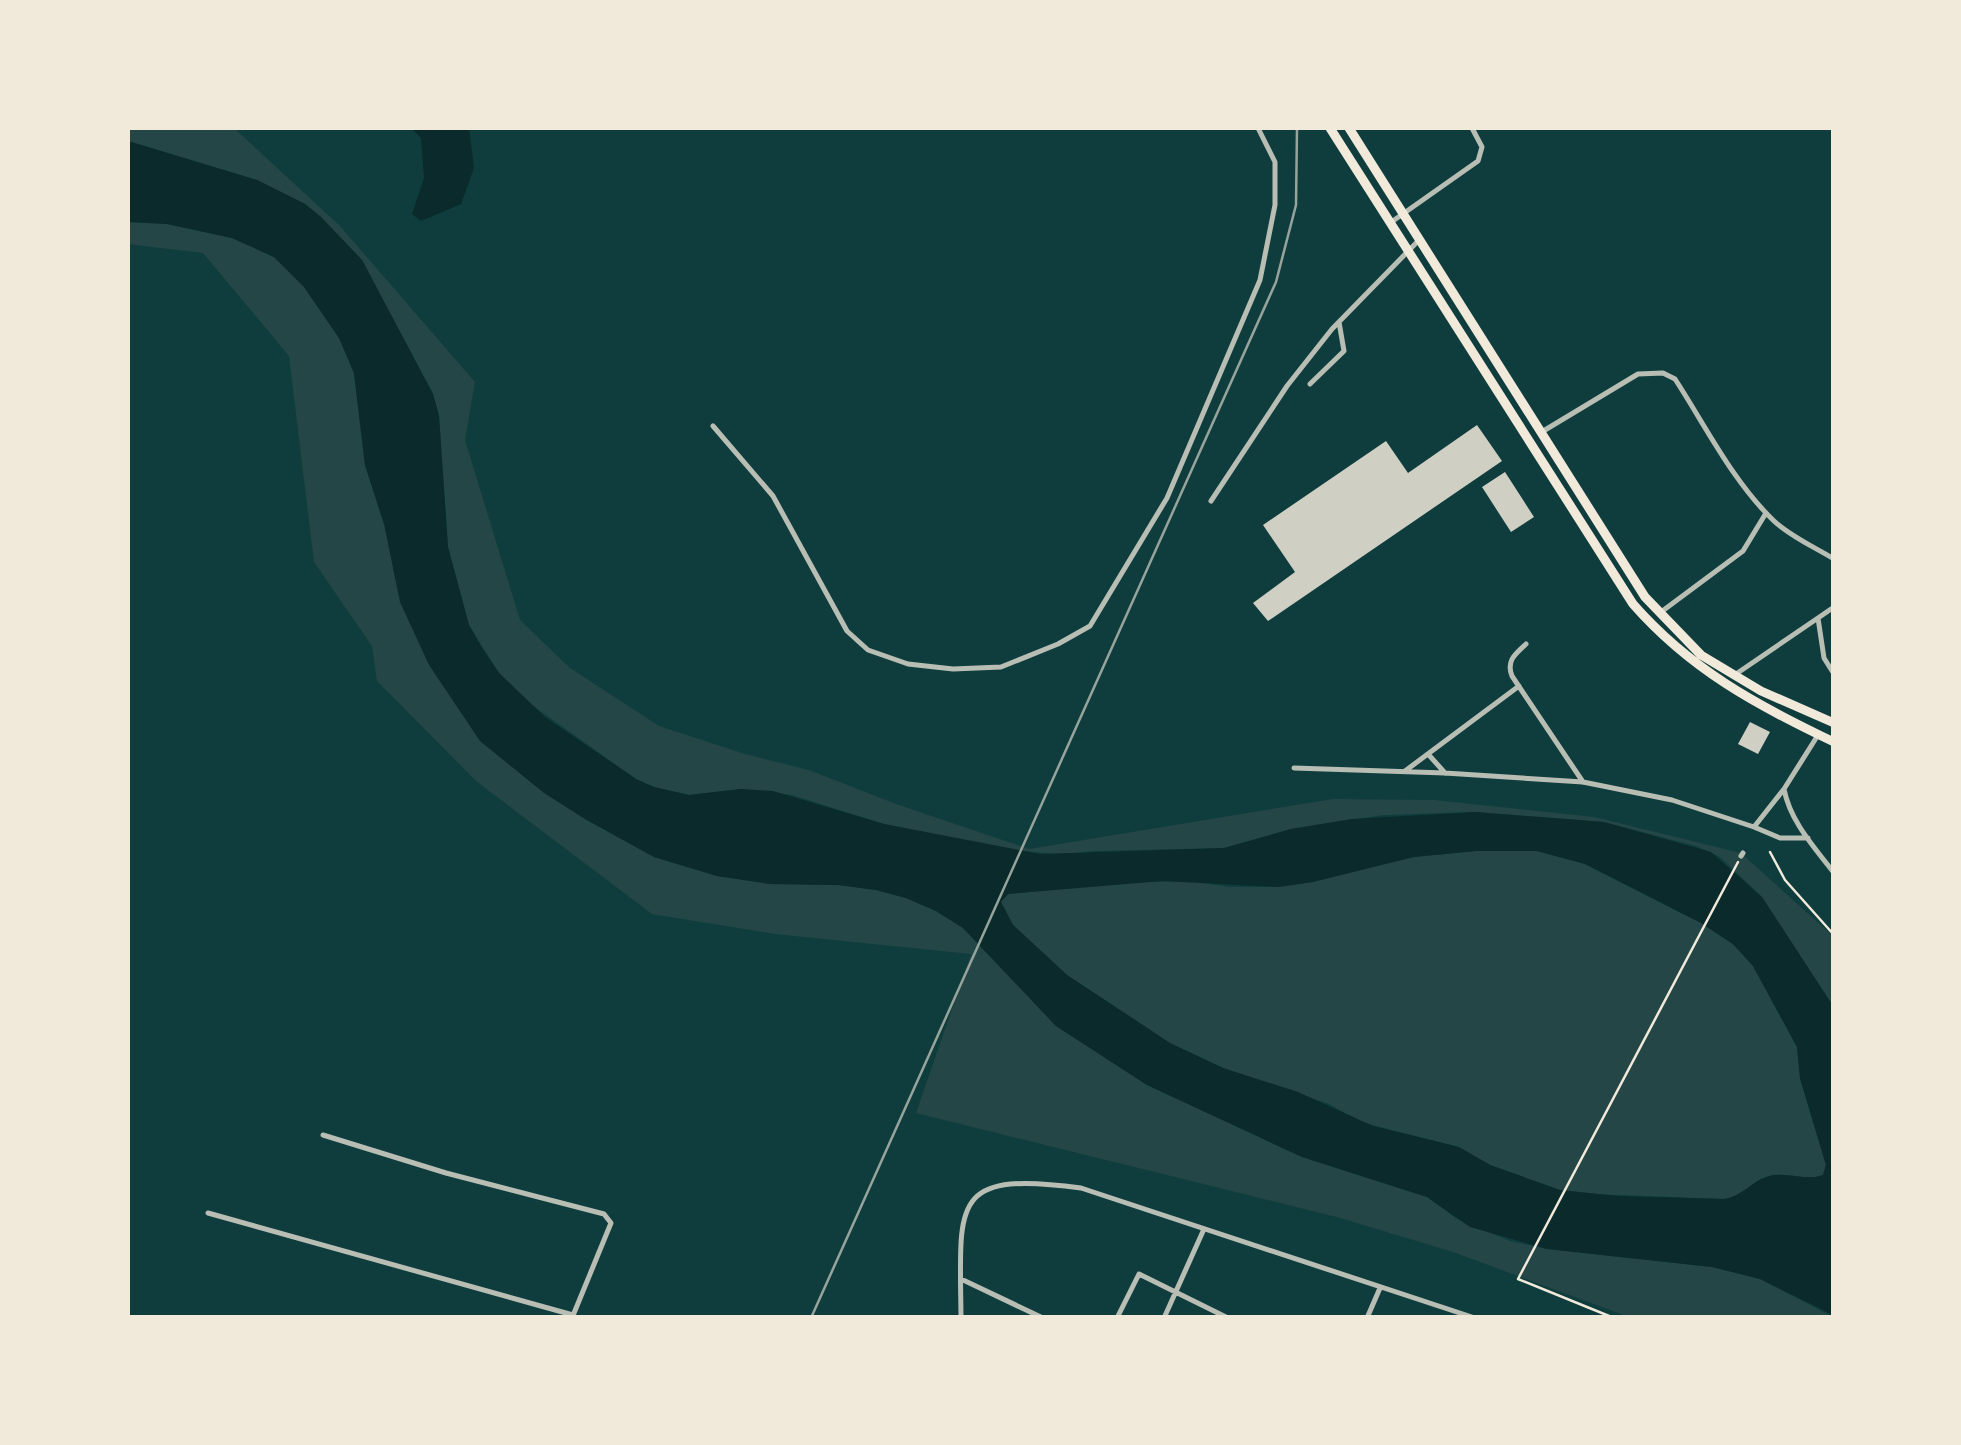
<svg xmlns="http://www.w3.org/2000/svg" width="1961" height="1445" viewBox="0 0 1961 1445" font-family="'Archivo Narrow',sans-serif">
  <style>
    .green { fill: #244646 }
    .water { fill: #0a2a2b; fill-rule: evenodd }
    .building { fill: #cfcfc3 }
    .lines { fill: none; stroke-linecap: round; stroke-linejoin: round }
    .path { stroke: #f1e9da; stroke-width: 2.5 }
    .minor { stroke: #b8beb3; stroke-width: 5 }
    .primary { stroke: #f1e9da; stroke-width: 9 }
    .rail { stroke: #97a49c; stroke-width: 2.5 }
  </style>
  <rect width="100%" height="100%" fill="#0f3d3e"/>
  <path class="green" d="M 128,128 L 234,128 L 340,226 L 475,382 L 465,440 L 520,620 L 570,668 L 659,726 L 745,754 L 809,770 L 896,804 L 1029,849 L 1333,799 L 1435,800 L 1594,817 L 1741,853 L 1833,936 L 1833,1006 L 1762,897 L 1720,857 L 1696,846 L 1604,822 L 1475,812 L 1384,815 L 1291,829 L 1224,848 L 1093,851 L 1065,855 L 1003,849 L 884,824 L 792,795 L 741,789 L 689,795 L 654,787 L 636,779 L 525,700 L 499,673 L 469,625 L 448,547 L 439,416 L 433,394 L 362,260 L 321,217 L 305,204 L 257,180 L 128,141 Z
    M 128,222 L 167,224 L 232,238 L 274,257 L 304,287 L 339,338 L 354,373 L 365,465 L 384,524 L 585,819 L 654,857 L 717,876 L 770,884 L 839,885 L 876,890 L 906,898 L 936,911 L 963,928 L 1056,1026 L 1147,1085 L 1302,1157 L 1427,1197 L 1457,1219 L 1510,1241 L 1547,1249 L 1712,1267 L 1760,1279 L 1833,1317 L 1629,1317 L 1453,1252 L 1337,1217 L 916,1113 L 971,954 L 775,934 L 652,914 L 476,781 L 377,681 L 372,646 L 314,562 L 289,356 L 203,253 L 128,244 Z
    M 1476,851 L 1537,851 L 1585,864 L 1701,923 L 1733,944 L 1753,966 L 1797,1047 L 1800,1079 L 1826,1165 L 1823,1175 C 1808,1181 1791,1173 1775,1175 C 1754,1177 1745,1196 1724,1199 L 1595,1194 L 1560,1190 L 1490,1165 L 1459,1147 L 1361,1122 L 1329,1104 L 1223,1068 L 1170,1043 L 1067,975 L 1013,925 L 1001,902 L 1008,894 L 1114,883 L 1189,881 L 1230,887 L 1279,887 L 1414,857 Z"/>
  <path class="water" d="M 411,128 L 469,128 L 474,168 L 461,204 L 421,221 L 412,214 L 424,178 L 421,138 Z
    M 128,141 L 257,180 L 305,204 L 321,217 L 362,260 L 433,394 L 439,416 L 448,547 L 469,625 L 482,648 L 499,673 L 545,717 L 636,779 L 654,787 L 689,795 L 741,789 L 773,791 L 884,824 L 1040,854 L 1224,848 L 1291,829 L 1352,819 L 1475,812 L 1604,822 L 1711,852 L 1762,897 L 1833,1006 L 1833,1315 L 1760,1279 L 1712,1267 L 1547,1249 L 1470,1227 L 1427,1197 L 1302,1157 L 1147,1085 L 1056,1026 L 963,928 L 936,911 L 906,898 L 876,890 L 838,885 L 770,884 L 717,876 L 654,857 L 585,819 L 544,793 L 480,741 L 429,665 L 400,602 L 384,524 L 365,465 L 354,373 L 339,338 L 304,287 L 274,257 L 232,238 L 167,224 L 128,222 ZM 1476,851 L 1537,851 L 1585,864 L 1701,923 L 1733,944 L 1753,966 L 1797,1047 L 1800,1078 L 1826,1165 L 1823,1175 C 1808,1181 1791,1173 1775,1175 C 1754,1177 1745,1196 1724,1199 L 1618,1196 L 1560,1190 L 1490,1165 L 1459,1147 L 1373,1126 L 1298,1092 L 1223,1068 L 1170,1043 L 1067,975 L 1013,925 L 1001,902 L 1008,894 L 1162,881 L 1279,887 L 1313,882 L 1414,857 Z"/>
  <path class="building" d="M 1477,425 L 1502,461 L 1268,621 L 1253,603 L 1295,572 L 1263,525 L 1386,441 L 1408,473 Z
    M 1505,472 L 1534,517 L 1511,532 L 1482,487 Z
    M 1750,722 L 1770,732 L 1758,754 L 1738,744 Z"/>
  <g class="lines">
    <path class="path" d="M 1770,852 L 1785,880 L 1834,935
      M 1614,1318 L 1518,1279 L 1738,862"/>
    <path class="minor" d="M 1390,223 L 1478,161 L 1482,147 L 1472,128
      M 1310,384 L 1344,351 L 1339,322
      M 713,426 L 773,496 L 847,631 L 868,650 L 908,664 L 953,669 L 1001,667 L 1058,644 L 1090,626 L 1167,498 L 1260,280 L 1275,205 L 1275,162 L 1258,128
      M 1540,433 L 1638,374 L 1663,373 L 1675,379 C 1705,425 1733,482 1774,521 C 1790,536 1814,547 1834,559
      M 1211,501 L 1287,386 L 1332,329 L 1420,239
      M 1834,607 L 1818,618 L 1824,658 L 1834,674
      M 1661,612 L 1743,551 L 1766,513
      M 1526,644 C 1515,654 1506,661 1512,676 L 1583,782
      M 1736,674 L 1818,618
      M 1818,735 L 1784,789 C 1790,821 1814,847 1834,873
      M 1428,754 L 1445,773
      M 1294,768 L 1445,773 L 1583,782 L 1672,800 L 1754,827 L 1784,789
      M 1405,771 L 1519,686
      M 1754,827 L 1780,838 L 1808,838
      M 1741,856 L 1743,853
      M 323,1135 L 446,1173 L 604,1214 L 611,1223 L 572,1318
      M 208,1213 L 573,1315
      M 961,1279 L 1043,1318
      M 961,1318 C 960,1203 949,1170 1081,1188 L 1475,1318
      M 1117,1318 L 1139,1274 L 1228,1318
      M 1164,1318 L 1204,1229
      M 1367,1318 L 1380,1288"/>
    <path class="primary" d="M 1330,128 L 1633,604 C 1690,669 1756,705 1834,742
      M 1349,128 L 1645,597 L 1701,655 L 1761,691 L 1834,723"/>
    <path class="rail" d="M 811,1318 L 1276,282 L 1296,205 L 1297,128"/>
  </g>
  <rect width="1961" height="1445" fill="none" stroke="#f1e9da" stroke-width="260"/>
</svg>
